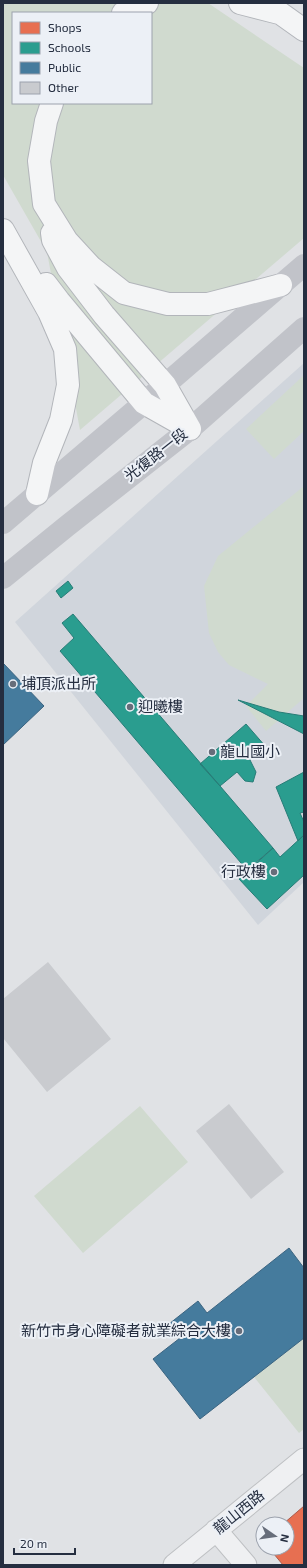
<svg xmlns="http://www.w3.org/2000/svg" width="307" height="1568" viewBox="0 0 307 1568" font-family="'Exo 2','Noto Sans TC',sans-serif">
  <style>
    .built { fill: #d0d5dc }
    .green { fill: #d0dacf; fill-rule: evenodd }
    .shops { fill: #e76f51; stroke: #ad5c4c }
    .schools { fill: #2a9d8f; stroke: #287c77 }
    .public { fill: #457b9d; stroke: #3b6481 }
    .building { fill: #c9cbcf }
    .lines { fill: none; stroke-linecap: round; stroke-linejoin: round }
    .minor-casing { stroke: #bec0c3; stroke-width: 23 }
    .motorway-casing { stroke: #b2b5ba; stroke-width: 24 }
    .minor { stroke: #eff0f2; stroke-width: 21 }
    .secondary { stroke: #c1c3c9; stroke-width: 22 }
    .motorway { stroke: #f4f5f6; stroke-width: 22 }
    .poi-dot { fill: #666d7a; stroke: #ecf0f6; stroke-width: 1.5 }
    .labels { text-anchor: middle; stroke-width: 4; stroke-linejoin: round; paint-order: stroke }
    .street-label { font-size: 15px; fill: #252e40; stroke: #ecf0f6 }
    .poi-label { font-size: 15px; fill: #252e40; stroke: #ecf0f6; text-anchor: start }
  </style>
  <rect width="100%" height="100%" fill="#e0e2e5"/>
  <path class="built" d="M 304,363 L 304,882 L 258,925 L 15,622 Z"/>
  <path class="green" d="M 3,3 L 208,3 L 304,68 L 304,238 L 80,430 L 47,252 L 3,175 ZM 13,13 L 151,13 L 151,103 L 13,103 Z
    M 304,375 L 304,431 L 274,459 L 246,429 Z
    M 304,486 L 304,698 L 266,731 L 246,706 L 268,684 L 229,665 L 218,652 L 209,633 L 204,586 L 218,556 Z
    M 140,1106 L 188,1162 L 83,1253 L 34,1196 Z
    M 304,1338 L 304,1429 L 299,1433 L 254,1377 Z"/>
  <path class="shops" d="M 304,1506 L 304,1565 L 283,1565 L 269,1548 L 287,1548 L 287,1524 L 283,1524 Z"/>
  <path class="schools" d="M 68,581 L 73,588 L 61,598 L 56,591 Z
    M 73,614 L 273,848 L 247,870 L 60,651 L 74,638 L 62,623 Z
    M 238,700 L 279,712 L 304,716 L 304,734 Z
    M 246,724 L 266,747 L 250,760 L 256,772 L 253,782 L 245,781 L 237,772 L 220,786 L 200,764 Z
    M 304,772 L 304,812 L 300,813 L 304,822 L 304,835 L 298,841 L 276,787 Z
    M 304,835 L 304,875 L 267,909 L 239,879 L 273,848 L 280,857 Z"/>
  <path class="public" d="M 3,663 L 44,706 L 3,745 Z
    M 289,1248 L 304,1268 L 304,1338 L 200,1419 L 153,1359 L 180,1338 L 169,1324 L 198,1301 L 207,1313 Z"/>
  <path class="building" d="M 48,962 L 111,1039 L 47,1092 L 3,1038 L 3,999 Z
    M 229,1104 L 284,1172 L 251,1199 L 196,1131 Z"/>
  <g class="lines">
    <defs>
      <path id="minor" d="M 216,1530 L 246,1565
        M 174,1565 L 304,1459"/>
      <path id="motorway" d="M 240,3 L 279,13
        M 266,3 L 304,30
        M 123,13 L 147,3
        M 52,103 L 46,121 L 39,161 L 44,204 L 67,241 L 91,267 L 124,293 L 168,304 L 208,304 L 281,285
        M 3,230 L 49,312 L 65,349 L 68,385 L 61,420 L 44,463 L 37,494
        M 52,233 L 53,240 L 68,268 L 104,315 L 165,385 L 190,429
        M 46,284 L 59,301 L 144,403 L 190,429"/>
    </defs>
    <use href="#minor" class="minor-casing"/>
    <use href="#motorway" class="motorway-casing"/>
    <use href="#minor" class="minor"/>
    <path class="secondary" d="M 3,523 L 144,403 L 304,265
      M 3,578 L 67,526 L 190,429 L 304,328"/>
    <use href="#motorway" class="motorway"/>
  </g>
  <g class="poi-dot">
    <circle cx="13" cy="684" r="4"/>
    <circle cx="130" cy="707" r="4"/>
    <circle cx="212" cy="752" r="4"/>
    <circle cx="274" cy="872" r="4"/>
    <circle cx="239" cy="1331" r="4"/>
  </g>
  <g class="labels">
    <g class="street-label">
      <text transform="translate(156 455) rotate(-38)" y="5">光復路一段</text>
      <text transform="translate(239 1512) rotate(-39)" y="5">龍山西路</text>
    </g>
    <g class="poi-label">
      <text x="21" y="689">埔頂派出所</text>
      <text x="138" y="712">迎曦樓</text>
      <text x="220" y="757">龍山國小</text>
      <text x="266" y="877" text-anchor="end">行政樓</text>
      <text x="231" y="1336" text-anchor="end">新竹市身心障礙者就業綜合大樓</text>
    </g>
  </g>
  <rect width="307" height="1568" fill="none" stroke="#252e40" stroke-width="8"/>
  <rect x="12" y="12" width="140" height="92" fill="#ecf0f6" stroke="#9ca2ad"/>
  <rect x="20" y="22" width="20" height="12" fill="#e76f51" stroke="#9ca2ad"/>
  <text x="48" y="32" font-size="12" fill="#252e40">Shops</text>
  <rect x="20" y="42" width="20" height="12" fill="#2a9d8f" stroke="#9ca2ad"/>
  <text x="48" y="52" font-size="12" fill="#252e40">Schools</text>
  <rect x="20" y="62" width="20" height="12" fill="#457b9d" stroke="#9ca2ad"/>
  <text x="48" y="72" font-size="12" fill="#252e40">Public</text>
  <rect x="20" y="82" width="20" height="12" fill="#c9cbcf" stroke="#9ca2ad"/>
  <text x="48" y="92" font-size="12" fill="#252e40">Other</text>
  <g transform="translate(275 1536) rotate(103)"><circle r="19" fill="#ecf0f6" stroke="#9ca2ad"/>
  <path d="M0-3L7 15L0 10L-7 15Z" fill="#666d7a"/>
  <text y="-6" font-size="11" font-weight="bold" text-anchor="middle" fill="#252e40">N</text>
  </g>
  <path d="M14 1548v6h61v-6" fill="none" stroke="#252e40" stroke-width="2"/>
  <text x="20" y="1548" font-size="12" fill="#252e40" stroke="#ecf0f6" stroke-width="3" paint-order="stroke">20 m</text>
</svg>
